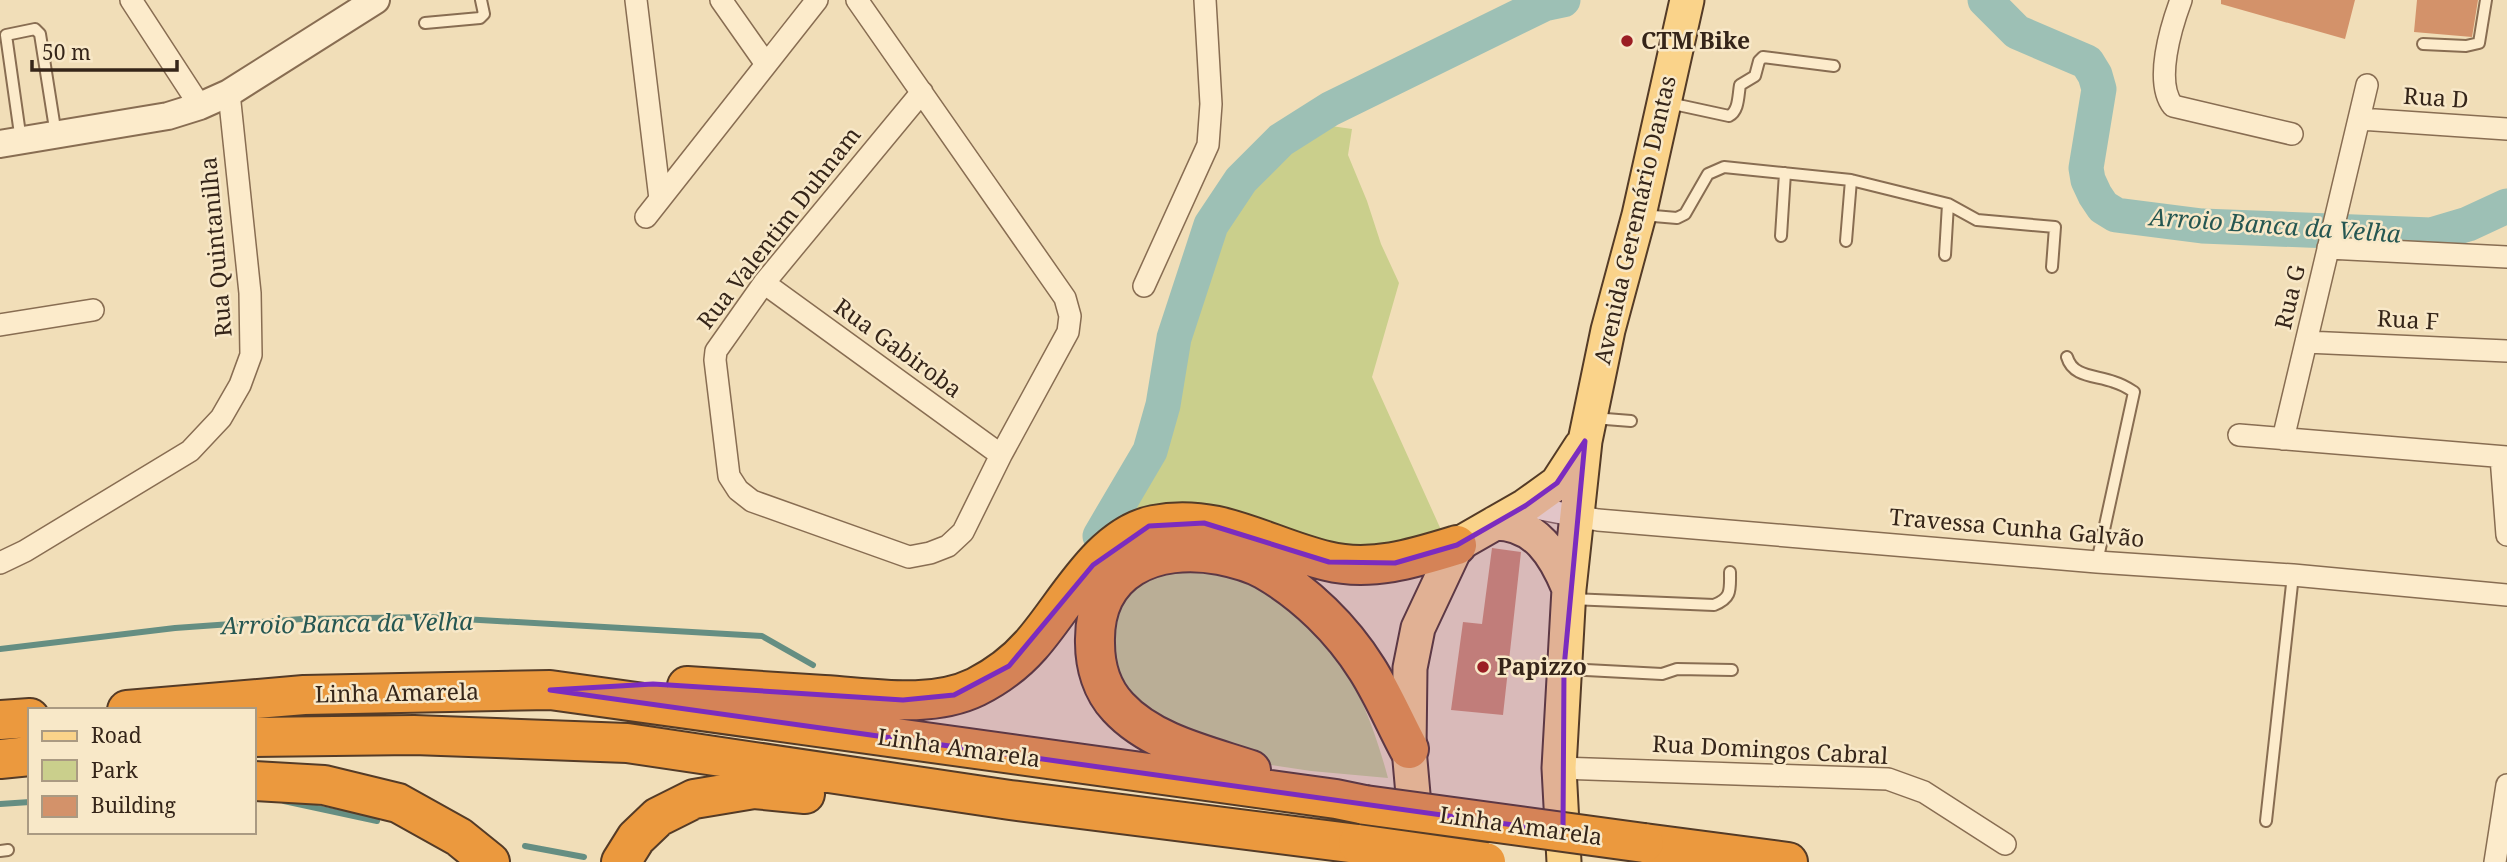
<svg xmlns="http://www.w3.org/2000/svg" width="2507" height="862" viewBox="0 0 2507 862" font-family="'Noto Serif',serif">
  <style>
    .green { fill: #cacf8c }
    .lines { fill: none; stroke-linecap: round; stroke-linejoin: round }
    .stream { stroke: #658e82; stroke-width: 6 }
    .river { stroke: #9dc0b5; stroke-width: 35 }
    .building { fill: #d3926a }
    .service-casing { stroke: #886d52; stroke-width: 14 }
    .minor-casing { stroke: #886d52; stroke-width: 24 }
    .tertiary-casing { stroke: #886d52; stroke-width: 30 }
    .primary-casing { stroke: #543b27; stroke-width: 37 }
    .motorway-casing { stroke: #543b27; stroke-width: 42 }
    .service { stroke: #fcebcb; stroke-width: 10 }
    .minor { stroke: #fcebcb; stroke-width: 21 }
    .tertiary { stroke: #fcebcb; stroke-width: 26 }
    .primary { stroke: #fad38a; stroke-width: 33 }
    .motorway { stroke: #eb993e; stroke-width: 38 }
    .motorway-bridge-casing { stroke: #543b27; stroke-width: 42; stroke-linecap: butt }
    .motorway-bridge { stroke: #eb993e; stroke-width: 38 }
    .marked { fill: #7b2cbf; fill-opacity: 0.2; stroke: #7b2cbf; stroke-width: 5; stroke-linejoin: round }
    .poi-dot { fill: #9b1d23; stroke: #f8e8c8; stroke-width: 2.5 }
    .labels { text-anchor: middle; stroke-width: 5; stroke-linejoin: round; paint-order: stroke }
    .poi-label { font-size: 23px; font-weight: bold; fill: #352519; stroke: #f8e8c8; text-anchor: start }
    .street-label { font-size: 23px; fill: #352519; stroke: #f8e8c8 }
    .water-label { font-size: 24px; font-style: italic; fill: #265752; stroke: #f8e8c8 }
  </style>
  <rect width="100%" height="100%" fill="#f1deb8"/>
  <path class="green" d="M 1303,122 L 1352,129 L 1348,155 L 1367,201 L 1381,244 L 1399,283 L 1372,377 L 1442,532 L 1378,552 L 1118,523 L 1219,210 Z
    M 1167,570 C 1195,572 1230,572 1256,586 C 1284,601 1318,629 1336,655 C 1361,691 1377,737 1388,778 L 1311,771 L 1271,765 L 1175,733 L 1119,689 L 1111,631 L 1122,604 L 1139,581 Z"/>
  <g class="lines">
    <path class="stream" d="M 0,649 L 175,628 L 302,619 L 428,617 L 762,636 L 813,665
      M 284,801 L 377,821
      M 0,804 L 30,802
      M 525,846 L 584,857"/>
    <path class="river" d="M 1985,0 L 2017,32 L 2087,62 L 2095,75 L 2099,89 L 2086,168 L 2088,180 L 2095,195 L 2103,207 L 2116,215 L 2202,226 L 2431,235 L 2468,224 L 2507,206
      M 1100,536 L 1150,451 L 1163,405 L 1174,338 L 1211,225 L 1241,180 L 1281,140 L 1330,109 L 1544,4 L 1563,0"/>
  </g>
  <path class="building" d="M 2221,0 L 2355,0 L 2345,39 L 2221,4 Z
    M 2417,0 L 2478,0 L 2472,37 L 2414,32 Z
    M 1492,548 L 1521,552 L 1503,715 L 1451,710 L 1463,622 L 1482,624 Z"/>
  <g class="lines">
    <defs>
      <path id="service" d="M 425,23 L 480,18 L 484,14 L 481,0
        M 2423,44 L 2466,46 L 2479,43 L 2486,0
        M 1669,103 L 1729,116 C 1739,111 1738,96 1740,85 L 1755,76 L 1759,61 L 1763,57 L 1834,66
        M 21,141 L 6,35 L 35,29 L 40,34 L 56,135
        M 1642,215 L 1677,218 L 1685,214 L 1708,174 L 1724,167 L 1851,180 L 1948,204 L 1977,220 L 2055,227 L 2052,267
        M 1781,236 L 1785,173
        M 1846,241 L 1851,180
        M 1945,255 L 1948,204
        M 2067,357 C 2073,378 2097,375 2114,382 C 2121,384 2128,388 2134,392 L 2097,562
        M 1593,418 L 1631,421
        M 1571,599 L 1714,605 C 1732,598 1730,590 1730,572
        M 1567,669 L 1662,674 L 1677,669 L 1732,670
        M 2266,821 L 2293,575
        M 0,851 L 8,850"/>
      <path id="minor" d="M 131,0 L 200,106
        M 636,0 L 660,199
        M 721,0 L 766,64
        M 857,0 L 1065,298 L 1070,316 L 1068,332 L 1001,455 L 963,532 L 948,546 L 930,553 L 909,557 L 752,501 L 738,490 L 729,476 L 715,360 L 716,351 L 764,283 L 922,92
        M 2181,0 C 2171,27 2154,82 2173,106 L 2292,134
        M 2360,119 L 2507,129
        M 646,217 L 817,0
        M 2328,248 L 2507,257
        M 764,283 L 1001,455
        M 1144,286 L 1208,145 L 1211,104 L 1205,0
        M 0,325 L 93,310
        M 2306,342 L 2507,351
        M 2239,435 L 2507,457
        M 2283,439 L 2367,85
        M 2501,457 L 2507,535
        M 1525,506 L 1598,520 L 2097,562 L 2293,575 L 2507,595
        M 0,563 L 25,551 L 190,451 L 221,418 L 240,385 L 251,355 L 250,293 L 229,93
        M 1559,768 L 1888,779 L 1924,792 L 2005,844
        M 2495,862 L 2507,785"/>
      <path id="tertiary" d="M 0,144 L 168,116 L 200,106 L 229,93 L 376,0"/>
      <path id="primary" d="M 1495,523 C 1536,523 1555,555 1569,589
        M 1435,862 L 1416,828 L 1409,749 L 1410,668 L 1418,628 L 1457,545 L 1525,506 L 1557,483 L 1581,446
        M 1564,862 L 1559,768 L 1569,589 L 1585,441 L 1608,330 L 1639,215 L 1687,0"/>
      <path id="motorway" d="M 687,686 C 733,689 778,692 824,695 C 873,698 931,709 976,687 C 996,677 1016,662 1031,645 C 1065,607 1099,536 1154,525 C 1219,512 1267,547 1327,561 C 1371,572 1415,558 1457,545
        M 127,710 L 304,695 L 550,690 L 1336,799 L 1365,805
        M 0,720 L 30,718
        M 254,737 L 414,735 L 627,743 L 1010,800 L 1358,844
        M 0,759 L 30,756
        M 1251,770 C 1206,755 1151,743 1118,707 C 1102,690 1095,666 1095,643 C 1093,569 1155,543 1220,555 C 1235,558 1251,562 1265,570 C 1305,593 1342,629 1367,669 C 1383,694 1395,723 1409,749
        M 254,781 L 324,785 L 398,803 L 459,837 L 490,862
        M 1644,843 L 1788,862
        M 621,862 L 636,838 L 658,817 L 694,799 L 754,789 L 805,794"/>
    </defs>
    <use href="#service" class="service-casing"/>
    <use href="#minor" class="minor-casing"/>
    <use href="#tertiary" class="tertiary-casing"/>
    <use href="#primary" class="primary-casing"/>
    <use href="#motorway" class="motorway-casing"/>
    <use href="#service" class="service"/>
    <use href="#minor" class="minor"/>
    <use href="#tertiary" class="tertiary"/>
    <use href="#primary" class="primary"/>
    <use href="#motorway" class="motorway"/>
    <defs>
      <path id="motorway-bridge" d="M 1365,805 L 1644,843
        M 1358,844 L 1486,862"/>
    </defs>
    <use href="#motorway-bridge" class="motorway-bridge-casing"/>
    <use href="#motorway-bridge" class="motorway-bridge"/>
  </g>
  <path class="marked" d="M 1585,441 L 1564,668 L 1563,832 L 550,690 L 653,684 L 903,700 L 954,695 L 1009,666 L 1093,565 L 1149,526 L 1204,523 L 1329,562 L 1395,563 L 1457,545 L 1525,506 L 1557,483 Z"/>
  <g class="poi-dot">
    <circle cx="1627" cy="41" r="7"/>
    <circle cx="1483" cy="667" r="7"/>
  </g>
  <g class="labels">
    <g class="poi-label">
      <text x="1641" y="49">CTM Bike</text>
      <text x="1497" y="675">Papizzo</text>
    </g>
    <g class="street-label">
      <text transform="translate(2436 98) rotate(4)" y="8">Rua D</text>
      <text transform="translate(1635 220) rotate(-77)" y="8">Avenida Geremário Dantas</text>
      <text transform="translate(779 228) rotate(-52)" y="8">Rua Valentim Duhnam</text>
      <text transform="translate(216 247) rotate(-95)" y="8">Rua Quintanilha</text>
      <text transform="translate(2290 297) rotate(-77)" y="8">Rua G</text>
      <text transform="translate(2408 320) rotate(3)" y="8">Rua F</text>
      <text transform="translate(898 348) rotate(36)" y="8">Rua Gabiroba</text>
      <text transform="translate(2017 528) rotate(5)" y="8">Travessa Cunha Galvão</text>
      <text transform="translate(397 693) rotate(-1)" y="8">Linha Amarela</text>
      <text transform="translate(959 748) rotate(8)" y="8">Linha Amarela</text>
      <text transform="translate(1770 750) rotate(3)" y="8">Rua Domingos Cabral</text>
      <text transform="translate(1521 826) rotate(8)" y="8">Linha Amarela</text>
    </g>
    <g class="water-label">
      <text transform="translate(2275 226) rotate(4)" y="8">Arroio Banca da Velha</text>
      <text transform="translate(347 624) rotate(-1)" y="8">Arroio Banca da Velha</text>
    </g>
  </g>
  <rect x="28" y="708" width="228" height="126" fill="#f8e8c8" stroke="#aa9a82" stroke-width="2"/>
  <rect x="42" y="731" width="35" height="10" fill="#fad38a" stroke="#aa9a82" stroke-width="2"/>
  <text x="91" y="743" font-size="21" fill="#352519">Road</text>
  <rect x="42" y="760" width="35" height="21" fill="#cacf8c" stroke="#aa9a82" stroke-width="2"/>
  <text x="91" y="778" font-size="21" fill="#352519">Park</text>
  <rect x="42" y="796" width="35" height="21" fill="#d3926a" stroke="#aa9a82" stroke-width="2"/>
  <text x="91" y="813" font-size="21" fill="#352519">Building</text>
  <path d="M32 60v10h145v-10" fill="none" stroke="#352519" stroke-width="3.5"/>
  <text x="42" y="60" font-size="21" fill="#352519" stroke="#f8e8c8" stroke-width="5" paint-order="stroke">50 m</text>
</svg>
